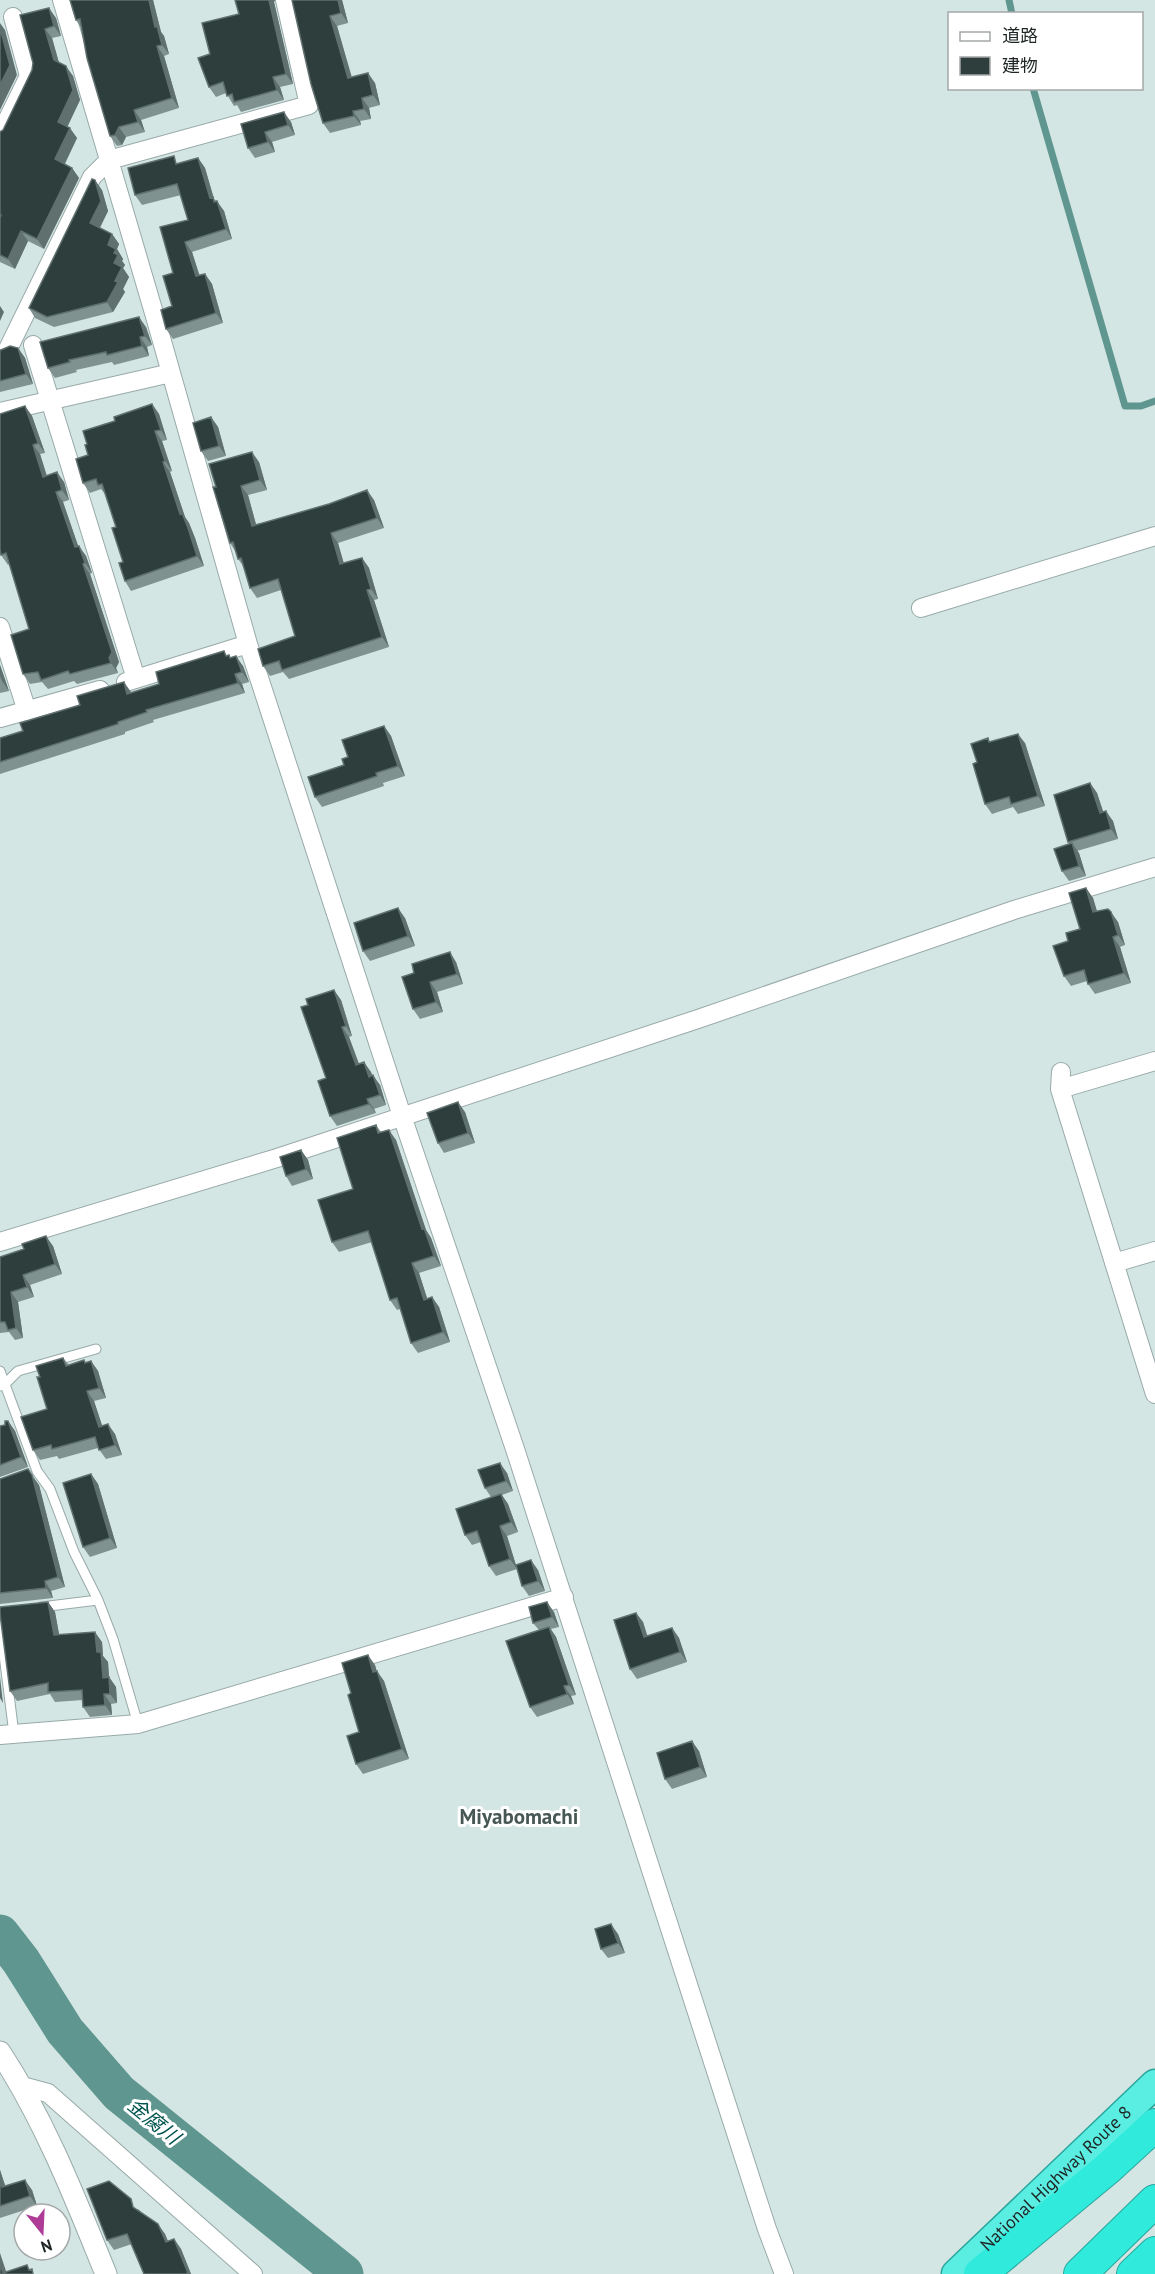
<svg xmlns="http://www.w3.org/2000/svg" width="1155" height="2274" viewBox="0 0 1155 2274" font-family="'PT Sans','Noto Sans JP',sans-serif">
  <style>
    .lines { fill: none; stroke-linecap: round; stroke-linejoin: round }
    .stream { stroke: #609690; stroke-width: 7 }
    .river { stroke: #609690; stroke-width: 39 }
    .service-casing { stroke: #98aaa8; stroke-width: 11 }
    .minor-casing { stroke: #98aaa8; stroke-width: 20 }
    .tertiary-casing { stroke: #98aaa8; stroke-width: 23 }
    .trunk-casing { stroke: #2aa59c; stroke-width: 31 }
    .motorway-casing { stroke: #2aa59c; stroke-width: 34 }
    .service { stroke: #fff; stroke-width: 9 }
    .minor { stroke: #fff; stroke-width: 18 }
    .tertiary { stroke: #fff; stroke-width: 21 }
    .trunk { stroke: #5aeee3; stroke-width: 28 }
    .motorway { stroke: #30eadc; stroke-width: 32 }
    .wall { fill: #809290 }
    .shaded-wall { fill: #60706e }
    .building { fill: #2e3e3c; stroke: #60706e; stroke-width: 1.5 }
    .labels { text-anchor: middle; stroke-width: 6; stroke-linejoin: round; paint-order: stroke }
    .street-label { font-size: 18px; fill: #1e2625; stroke: #fff }
    .water-label { font-size: 20px; font-style: italic; fill: #00544e; stroke: #fff }
    .quarter-label { font-size: 21px; font-weight: bold; fill: #465754; stroke: #fff }
  </style>
  <rect width="100%" height="100%" fill="#d3e6e4"/>
  <g class="lines">
    <path class="stream" d="M 1009,0 L 1012,14
      M 1033,88 L 1125,406 L 1141,406 L 1155,401"/>
    <path class="river" d="M 0,1934 L 21,1961 L 65,2031 L 119,2093 L 344,2274"/>
    <defs>
      <path id="service" d="M 0,1371 L 37,1471 L 50,1489 L 74,1552 L 98,1600 L 113,1639 L 138,1724
        M 0,1386 L 5,1384 L 18,1371 L 96,1349
        M 41,1607 L 98,1600
        M 0,1623 L 14,1734"/>
      <path id="minor" d="M 62,0 L 154,313 L 248,644 L 402,1116 L 515,1449 L 767,2229 L 784,2274
        M 0,135 L 29,76 L 13,17
        M 33,345 L 136,679
        M 8,349 L 92,177 L 109,160 L 309,105 L 285,0
        M 0,412 L 171,373
        M 921,608 L 1155,536
        M 0,627 L 27,711
        M 126,682 L 248,644
        M 0,718 L 100,690
        M 1061,1072 L 1060,1089 L 1155,1394
        M 1060,1089 L 1155,1061
        M 0,1242 L 277,1158 L 698,1019 L 1014,910 L 1155,867
        M 1114,1263 L 1155,1251
        M 0,1735 L 138,1724 L 564,1597
        M 22,2086 L 48,2093 L 253,2274"/>
      <path id="tertiary" d="M 0,2052 C 45,2121 75,2198 106,2274"/>
      <g id="trunk">
        <path id="s1" d="M 956,2274 L 1155,2084"/>
      </g>
      <path id="motorway" d="M 980,2274 L 1107,2169 L 1155,2125
        M 1080,2274 L 1155,2201
        M 1133,2274 L 1155,2253"/>
    </defs>
    <use href="#service" class="service-casing"/>
    <use href="#minor" class="minor-casing"/>
    <use href="#tertiary" class="tertiary-casing"/>
    <use href="#trunk" class="trunk-casing"/>
    <use href="#motorway" class="motorway-casing"/>
    <use href="#service" class="service"/>
    <use href="#minor" class="minor"/>
    <use href="#tertiary" class="tertiary"/>
    <use href="#trunk" class="trunk"/>
    <use href="#motorway" class="motorway"/>
  </g>
  <path class="wall" d="M 70,0 L 153,0 L 161,32 L 164,36 L 169,54 L 164,56 L 179,108 L 141,120 L 145,132 L 126,137 L 122,145 L 117,146 L 110,136 L 81,28 L 76,20 Z
    M 235,0 L 275,0 L 274,2 L 293,84 L 280,87 L 284,100 L 241,112 L 237,105 L 234,106 L 226,93 L 216,97 L 209,87 L 210,54 L 239,14 Z
    M 292,0 L 342,0 L 348,23 L 337,26 L 351,77 L 375,83 L 380,105 L 369,108 L 371,119 L 360,121 L 361,125 L 330,133 L 323,123 Z
    M 20,15 L 56,18 L 61,36 L 52,38 L 59,63 L 73,76 L 80,100 L 67,126 L 77,138 L 65,164 L 72,168 L 79,178 L 44,249 L 28,241 L 15,269 L 0,262 L 0,132 L 3,130 L 32,70 L 33,63 Z
    M 291,122 L 295,135 L 272,142 L 275,152 L 255,158 L 248,148 L 241,124 Z
    M 198,158 L 205,168 L 214,199 L 224,211 L 232,239 L 192,252 L 199,275 L 205,274 L 212,284 L 223,323 L 173,339 L 166,329 L 172,306 L 173,273 L 188,220 L 181,195 L 142,205 L 135,195 L 179,164 Z
    M 102,190 L 108,211 L 100,228 L 112,234 L 119,244 L 117,249 L 123,259 L 122,261 L 125,265 L 123,268 L 129,277 L 123,289 L 125,292 L 113,312 L 54,327 L 35,318 L 29,308 Z
    M 146,327 L 152,345 L 147,347 L 149,356 L 114,365 L 112,362 L 76,370 L 77,372 L 55,378 L 48,368 Z
    M 18,348 L 25,358 L 33,384 L 0,392 L 0,350 Z
    M 152,404 L 159,414 L 167,440 L 162,441 L 172,471 L 170,472 L 185,517 L 189,523 L 195,538 L 204,566 L 131,591 L 125,581 L 123,562 L 116,527 L 105,494 L 101,489 L 90,493 L 83,483 L 88,455 L 87,444 L 115,421 Z
    M 25,406 L 32,416 L 45,453 L 40,454 L 47,476 L 64,482 L 69,500 L 63,502 L 78,546 L 86,556 L 92,573 L 90,574 L 119,662 L 116,668 L 118,673 L 77,684 L 74,681 L 48,689 L 42,682 L 30,684 L 23,674 L 29,629 L 9,564 L 8,565 L 1,555 Z
    M 211,417 L 218,427 L 226,456 L 208,461 L 201,451 Z
    M 259,462 L 267,490 L 248,495 L 256,524 L 374,500 L 384,528 L 338,543 L 343,563 L 362,558 L 369,568 L 378,599 L 374,600 L 389,647 L 289,679 L 283,672 L 270,676 L 263,666 L 295,636 L 281,590 L 257,598 L 250,588 L 244,567 L 238,559 L 236,552 L 230,543 L 216,487 Z
    M 227,655 L 243,666 L 249,682 L 242,684 L 245,693 L 153,720 L 154,722 L 125,732 L 125,734 L 0,774 L 0,738 L 159,684 Z
    M 0,665 L 9,691 L 0,693 Z
    M 384,726 L 391,736 L 405,776 L 383,783 L 384,786 L 322,807 L 315,797 L 344,765 Z
    M 990,742 L 1025,743 L 1045,806 L 1018,814 L 1013,807 L 992,814 L 985,804 L 977,762 Z
    M 1090,783 L 1097,793 L 1103,812 L 1113,821 L 1118,839 L 1077,851 L 1079,853 L 1086,876 L 1069,881 L 1062,871 L 1070,844 L 1068,842 Z
    M 1086,888 L 1093,898 L 1097,911 L 1118,922 L 1125,945 L 1120,947 L 1131,983 L 1095,994 L 1088,984 L 1087,981 L 1071,986 L 1064,976 L 1068,941 L 1080,929 Z
    M 405,918 L 415,946 L 370,961 L 363,951 Z
    M 456,962 L 463,984 L 437,992 L 443,1012 L 420,1019 L 413,1009 L 402,977 Z
    M 341,1000 L 352,1036 L 349,1037 L 359,1064 L 371,1072 L 372,1076 L 380,1085 L 386,1105 L 374,1109 L 376,1113 L 337,1126 L 330,1116 L 326,1078 Z
    M 465,1112 L 475,1143 L 444,1153 L 438,1143 Z
    M 376,1125 L 381,1132 L 396,1140 L 426,1230 L 431,1238 L 441,1266 L 419,1273 L 427,1299 L 432,1297 L 439,1307 L 450,1342 L 418,1353 L 411,1343 L 400,1309 L 397,1310 L 390,1300 L 372,1242 L 339,1252 L 332,1242 L 353,1189 Z
    M 301,1150 L 308,1160 L 313,1179 L 292,1186 L 286,1176 Z
    M 53,1246 L 62,1274 L 30,1285 L 34,1297 L 18,1302 L 23,1338 L 15,1340 L 9,1332 L 0,1333 L 0,1257 Z
    M 63,1358 L 69,1365 L 91,1361 L 98,1371 L 106,1398 L 94,1401 L 102,1426 L 115,1434 L 122,1455 L 106,1459 L 98,1448 L 59,1459 L 57,1456 L 40,1460 L 33,1450 L 47,1409 L 40,1377 Z
    M 8,1421 L 15,1431 L 28,1467 L 0,1477 L 0,1426 L 5,1425 Z
    M 507,1473 L 513,1491 L 502,1495 L 508,1504 L 518,1532 L 507,1536 L 516,1565 L 538,1570 L 545,1591 L 529,1596 L 522,1586 L 517,1569 L 496,1576 L 489,1566 L 481,1542 L 472,1545 L 465,1535 L 491,1497 L 485,1488 Z
    M 91,1474 L 98,1484 L 117,1548 L 90,1557 L 83,1547 Z
    M 0,1479 L 39,1485 L 65,1587 L 51,1591 L 53,1598 L 0,1604 Z
    M 48,1602 L 55,1612 L 59,1634 L 102,1642 L 103,1656 L 108,1662 L 109,1677 L 116,1687 L 117,1703 L 111,1704 L 112,1715 L 90,1717 L 83,1707 L 83,1700 L 55,1702 L 50,1694 L 17,1701 L 10,1691 Z
    M 554,1612 L 559,1627 L 551,1629 L 556,1637 L 576,1695 L 571,1696 L 574,1704 L 537,1717 L 530,1707 L 539,1630 L 533,1623 Z
    M 636,1613 L 643,1622 L 647,1636 L 672,1628 L 679,1638 L 687,1662 L 637,1679 L 630,1669 Z
    M 375,1665 L 376,1671 L 384,1681 L 409,1759 L 363,1774 L 356,1764 L 359,1732 L 351,1693 Z
    M 699,1751 L 707,1777 L 672,1789 L 665,1779 Z
    M 618,1934 L 625,1953 L 608,1958 L 601,1949 Z
    M 0,2170 L 5,2186 L 32,2190 L 37,2206 L 0,2218 Z
    M 138,2209 L 165,2234 L 168,2241 L 174,2239 L 181,2249 L 191,2274 L 144,2274 L 132,2244 L 114,2250 L 107,2240 Z"/>
  <path class="shaded-wall" d="M 149,0 L 153,0 L 161,32 L 164,36 L 169,54 L 162,45 L 155,27 Z
    M 269,0 L 275,0 L 274,2 L 293,84 L 286,74 Z
    M 338,0 L 342,0 L 348,23 L 341,13 Z
    M 49,8 L 56,18 L 61,36 L 54,26 Z
    M 330,16 L 337,26 L 355,88 L 348,78 Z
    M 0,23 L 5,30 L 17,75 L 0,110 Z
    M 45,29 L 52,38 L 61,70 L 54,60 Z
    M 157,46 L 164,56 L 179,108 L 172,98 Z
    M 66,66 L 73,76 L 80,100 L 65,132 L 58,122 Z
    M 368,73 L 375,83 L 380,105 L 373,95 Z
    M 273,77 L 280,87 L 284,100 L 277,90 Z
    M 362,98 L 369,108 L 371,119 L 364,109 Z
    M 134,110 L 141,120 L 145,132 L 138,122 Z
    M 353,111 L 360,121 L 361,125 L 354,116 Z
    M 284,112 L 291,122 L 295,135 L 288,125 Z
    M 119,127 L 126,137 L 122,145 L 115,135 Z
    M 70,128 L 77,138 L 62,169 L 55,159 Z
    M 265,132 L 272,142 L 275,152 L 268,142 Z
    M 198,158 L 205,168 L 214,199 L 218,204 L 217,201 L 224,211 L 232,239 L 226,229 L 210,198 Z
    M 72,168 L 79,178 L 44,249 L 37,239 Z
    M 95,180 L 102,190 L 108,211 L 97,233 L 90,223 Z
    M 21,231 L 28,241 L 15,269 L 8,259 Z
    M 112,234 L 119,244 L 117,249 L 123,259 L 122,261 L 125,265 L 123,268 L 129,277 L 123,289 L 125,292 L 113,312 L 107,302 L 115,281 L 114,263 L 108,245 Z
    M 185,242 L 192,252 L 203,286 L 196,276 Z
    M 205,274 L 212,284 L 223,323 L 216,313 Z
    M 0,306 L 4,312 L 0,321 Z
    M 139,317 L 146,327 L 152,345 L 145,336 Z
    M 140,337 L 147,347 L 149,356 L 142,346 Z
    M 18,348 L 25,358 L 33,384 L 26,374 Z
    M 152,404 L 159,414 L 167,440 L 161,430 Z
    M 25,406 L 32,416 L 45,453 L 38,443 Z
    M 211,417 L 218,427 L 226,456 L 219,446 Z
    M 155,431 L 162,441 L 172,471 L 165,461 Z
    M 33,445 L 40,454 L 50,487 L 43,477 Z
    M 252,452 L 259,462 L 267,490 L 260,480 Z
    M 163,462 L 170,472 L 185,517 L 189,523 L 195,538 L 204,566 L 197,556 L 180,514 Z
    M 57,472 L 64,482 L 69,500 L 62,490 Z
    M 241,486 L 248,495 L 259,536 L 252,526 Z
    M 367,490 L 374,500 L 384,528 L 377,518 Z
    M 56,492 L 63,502 L 82,557 L 75,547 Z
    M 331,533 L 338,543 L 347,574 L 340,564 Z
    M 79,546 L 86,556 L 92,573 L 85,563 Z
    M 362,558 L 369,568 L 378,599 L 371,589 Z
    M 83,564 L 90,574 L 119,662 L 116,668 L 118,673 L 111,663 Z
    M 367,590 L 374,600 L 389,647 L 382,637 Z
    M 236,656 L 243,666 L 249,682 L 242,672 Z
    M 0,665 L 9,691 L 2,681 L 0,676 Z
    M 235,674 L 242,684 L 245,693 L 238,683 Z
    M 124,682 L 131,692 L 134,704 L 127,694 Z
    M 384,726 L 391,736 L 405,776 L 398,766 Z
    M 1018,734 L 1025,743 L 1045,806 L 1038,796 Z
    M 1090,783 L 1097,793 L 1107,823 L 1100,813 Z
    M 1106,811 L 1113,821 L 1118,839 L 1111,829 Z
    M 1072,843 L 1079,853 L 1086,876 L 1079,866 Z
    M 1086,888 L 1093,898 L 1100,922 L 1093,912 Z
    M 398,908 L 405,918 L 415,946 L 408,936 Z
    M 1111,912 L 1118,922 L 1125,945 L 1118,935 Z
    M 1113,937 L 1120,947 L 1131,983 L 1124,973 Z
    M 450,952 L 456,962 L 463,984 L 457,974 Z
    M 430,982 L 437,992 L 443,1012 L 436,1002 Z
    M 334,990 L 341,1000 L 352,1036 L 346,1026 Z
    M 342,1027 L 349,1037 L 363,1075 L 356,1065 Z
    M 364,1062 L 371,1072 L 376,1086 L 369,1077 Z
    M 373,1075 L 380,1085 L 386,1105 L 380,1095 Z
    M 367,1099 L 374,1109 L 376,1113 L 369,1104 Z
    M 458,1102 L 465,1112 L 475,1143 L 468,1133 Z
    M 389,1130 L 396,1140 L 426,1230 L 431,1238 L 441,1266 L 434,1256 L 422,1229 Z
    M 301,1150 L 308,1160 L 313,1179 L 306,1169 Z
    M 46,1236 L 53,1246 L 62,1274 L 55,1264 Z
    M 412,1263 L 419,1273 L 431,1310 L 424,1300 Z
    M 23,1275 L 30,1285 L 34,1297 L 27,1287 Z
    M 11,1292 L 18,1302 L 23,1338 L 16,1328 Z
    M 432,1297 L 439,1307 L 450,1342 L 443,1332 Z
    M 91,1361 L 98,1371 L 106,1398 L 99,1388 Z
    M 87,1391 L 94,1401 L 106,1437 L 99,1427 Z
    M 8,1421 L 15,1431 L 28,1467 L 21,1457 Z
    M 108,1424 L 115,1434 L 122,1455 L 115,1445 Z
    M 500,1463 L 507,1473 L 513,1491 L 506,1481 Z
    M 91,1474 L 98,1484 L 117,1548 L 110,1538 Z
    M 32,1475 L 39,1485 L 65,1587 L 58,1577 Z
    M 501,1494 L 508,1504 L 518,1532 L 511,1522 Z
    M 500,1526 L 507,1536 L 517,1569 L 510,1559 Z
    M 531,1560 L 538,1570 L 545,1591 L 538,1581 Z
    M 45,1581 L 51,1591 L 53,1598 L 46,1588 Z
    M 48,1602 L 55,1612 L 61,1645 L 54,1635 Z
    M 547,1602 L 554,1612 L 559,1627 L 552,1617 Z
    M 636,1613 L 643,1622 L 651,1647 L 644,1637 Z
    M 549,1627 L 556,1637 L 576,1695 L 569,1685 Z
    M 672,1628 L 679,1638 L 687,1662 L 680,1652 Z
    M 95,1632 L 102,1642 L 103,1656 L 108,1662 L 109,1677 L 116,1687 L 117,1703 L 110,1694 L 103,1678 L 97,1652 Z
    M 368,1655 L 375,1665 L 380,1682 L 373,1672 Z
    M 377,1671 L 384,1681 L 409,1759 L 402,1749 Z
    M 0,1677 L 3,1703 L 0,1698 Z
    M 564,1686 L 571,1696 L 574,1704 L 567,1694 Z
    M 104,1694 L 111,1704 L 112,1715 L 105,1705 Z
    M 692,1741 L 699,1751 L 707,1777 L 700,1767 Z
    M 611,1924 L 618,1934 L 625,1953 L 618,1943 Z
    M 0,2170 L 9,2197 L 2,2187 L 0,2181 Z
    M 25,2180 L 32,2190 L 37,2206 L 30,2196 Z
    M 158,2224 L 165,2234 L 172,2252 L 166,2242 Z
    M 174,2239 L 181,2249 L 191,2274 L 189,2274 Z
    M 0,2253 L 7,2274 L 4,2274 L 0,2264 Z"/>
  <path class="building" d="M 70,0 L 149,0 L 155,27 L 157,26 L 162,45 L 157,46 L 172,98 L 134,110 L 138,122 L 119,127 L 115,135 L 110,136 L 87,58 L 80,19 L 76,20 Z
    M 235,0 L 269,0 L 286,74 L 273,77 L 277,90 L 234,102 L 232,94 L 227,96 L 223,82 L 209,87 L 198,58 L 210,54 L 202,23 L 239,14 Z
    M 292,0 L 338,0 L 341,13 L 330,16 L 348,78 L 368,73 L 373,95 L 362,98 L 364,109 L 353,111 L 354,116 L 323,123 L 311,84 Z
    M 49,8 L 54,26 L 45,29 L 54,60 L 66,66 L 73,90 L 58,122 L 70,128 L 55,159 L 72,168 L 37,239 L 21,231 L 8,259 L 0,255 L 0,218 L 1,215 L 0,215 L 0,132 L 3,130 L 32,70 L 33,63 L 20,15 Z
    M 0,28 L 10,65 L 0,85 Z
    M 284,112 L 288,125 L 265,132 L 268,142 L 248,148 L 241,124 Z
    M 174,156 L 176,164 L 198,158 L 210,198 L 213,197 L 214,202 L 217,201 L 226,229 L 185,242 L 196,276 L 205,274 L 216,313 L 166,329 L 161,310 L 172,306 L 163,276 L 173,273 L 160,227 L 188,220 L 177,184 L 135,195 L 128,168 Z
    M 92,179 L 95,180 L 101,201 L 90,223 L 112,234 L 108,245 L 116,249 L 114,253 L 118,255 L 114,263 L 122,267 L 115,281 L 118,282 L 107,302 L 47,317 L 29,308 Z
    M 139,317 L 145,336 L 140,337 L 142,346 L 107,355 L 106,352 L 69,360 L 70,362 L 48,368 L 40,342 Z
    M 10,346 L 18,348 L 26,374 L 0,381 L 0,350 L 1,350 Z
    M 152,404 L 161,430 L 155,431 L 165,461 L 163,462 L 180,514 L 182,513 L 188,528 L 197,556 L 125,581 L 119,563 L 123,562 L 112,528 L 116,527 L 102,484 L 98,485 L 96,479 L 83,483 L 76,459 L 88,455 L 85,445 L 87,444 L 83,431 L 115,421 L 114,417 Z
    M 25,406 L 38,443 L 33,445 L 43,477 L 57,472 L 62,490 L 56,492 L 75,547 L 79,546 L 85,563 L 83,564 L 112,652 L 109,658 L 111,663 L 70,674 L 68,671 L 41,680 L 38,672 L 23,674 L 11,635 L 29,629 L 6,553 L 1,555 L 0,550 L 0,414 Z
    M 211,417 L 219,446 L 201,451 L 193,423 Z
    M 252,452 L 260,480 L 241,486 L 252,526 L 329,504 L 367,490 L 377,518 L 331,533 L 340,564 L 362,558 L 371,589 L 367,590 L 382,637 L 282,670 L 279,661 L 263,666 L 258,649 L 295,636 L 278,579 L 250,588 L 241,558 L 238,559 L 233,542 L 230,543 L 213,487 L 216,487 L 209,464 Z
    M 224,651 L 226,656 L 229,655 L 230,658 L 236,656 L 242,672 L 235,674 L 238,683 L 146,710 L 147,712 L 118,722 L 118,724 L 0,762 L 0,738 L 23,731 L 20,723 L 80,705 L 77,696 L 124,682 L 127,694 L 159,684 L 156,672 Z
    M 384,726 L 398,766 L 376,773 L 377,776 L 315,797 L 308,777 L 344,765 L 342,759 L 348,757 L 342,740 Z
    M 1018,734 L 1038,796 L 1011,804 L 1009,797 L 985,804 L 973,764 L 977,762 L 971,744 L 988,738 L 989,742 Z
    M 1090,783 L 1100,813 L 1106,811 L 1111,829 L 1068,842 L 1054,795 Z
    M 1072,843 L 1079,866 L 1062,871 L 1054,849 Z
    M 1086,888 L 1093,912 L 1108,909 L 1111,912 L 1118,935 L 1113,937 L 1124,973 L 1088,984 L 1084,970 L 1064,976 L 1053,946 L 1068,941 L 1066,933 L 1080,929 L 1069,893 Z
    M 398,908 L 408,936 L 363,951 L 354,923 Z
    M 450,952 L 457,974 L 430,982 L 436,1002 L 413,1009 L 402,977 L 414,973 L 412,964 Z
    M 334,990 L 346,1026 L 342,1027 L 356,1065 L 364,1062 L 369,1077 L 373,1075 L 380,1095 L 367,1099 L 369,1104 L 330,1116 L 318,1081 L 326,1078 L 301,1007 L 308,1005 L 306,999 Z
    M 458,1102 L 468,1133 L 438,1143 L 427,1113 Z
    M 376,1125 L 378,1133 L 389,1130 L 422,1229 L 424,1228 L 434,1256 L 412,1263 L 424,1300 L 432,1297 L 443,1332 L 411,1343 L 397,1298 L 390,1300 L 368,1231 L 332,1242 L 318,1200 L 353,1189 L 337,1138 Z
    M 301,1150 L 306,1169 L 286,1176 L 280,1157 Z
    M 46,1236 L 55,1264 L 23,1275 L 27,1287 L 11,1292 L 16,1328 L 8,1330 L 5,1322 L 0,1322 L 0,1257 L 24,1249 L 22,1244 Z
    M 63,1358 L 66,1366 L 84,1360 L 85,1363 L 91,1361 L 99,1388 L 87,1391 L 99,1427 L 108,1424 L 115,1445 L 99,1450 L 95,1437 L 52,1449 L 51,1445 L 33,1450 L 21,1417 L 47,1409 L 37,1377 L 40,1377 L 36,1366 Z
    M 5,1421 L 8,1421 L 21,1457 L 0,1465 L 0,1426 L 5,1425 Z
    M 500,1463 L 506,1481 L 485,1488 L 478,1470 Z
    M 28,1469 L 32,1475 L 58,1577 L 45,1581 L 46,1588 L 0,1593 L 0,1479 Z
    M 91,1474 L 110,1538 L 83,1547 L 63,1483 Z
    M 501,1494 L 511,1522 L 500,1526 L 510,1559 L 489,1566 L 477,1531 L 465,1535 L 456,1509 Z
    M 531,1560 L 538,1581 L 522,1586 L 516,1565 Z
    M 48,1602 L 54,1635 L 95,1632 L 97,1652 L 101,1652 L 103,1678 L 109,1677 L 110,1694 L 104,1694 L 105,1705 L 83,1707 L 82,1690 L 48,1692 L 48,1683 L 10,1691 L 0,1614 L 0,1607 Z
    M 547,1602 L 552,1617 L 533,1623 L 529,1607 Z
    M 636,1613 L 644,1637 L 672,1628 L 680,1652 L 630,1669 L 614,1620 Z
    M 549,1627 L 569,1685 L 564,1686 L 567,1694 L 530,1707 L 506,1641 Z
    M 368,1655 L 373,1672 L 377,1671 L 402,1749 L 356,1764 L 347,1736 L 359,1732 L 348,1695 L 351,1693 L 342,1663 Z
    M 692,1741 L 700,1767 L 665,1779 L 657,1753 Z
    M 611,1924 L 618,1943 L 601,1949 L 595,1929 Z
    M 25,2180 L 30,2196 L 0,2206 L 0,2181 L 2,2187 Z
    M 109,2181 L 131,2199 L 133,2207 L 158,2224 L 166,2242 L 174,2239 L 188,2273 L 185,2274 L 144,2274 L 127,2234 L 107,2240 L 87,2189 Z
    M 0,2264 L 3,2273 L 27,2265 L 29,2270 L 32,2269 L 33,2274 L 0,2274 Z"/>
  <g class="labels">
    <g class="street-label">
      <text dy="6" stroke="none"><textPath href="#s1" startOffset="138">National Highway Route 8</textPath></text>
    </g>
    <g class="water-label">
      <text transform="translate(154 2121) rotate(39)" y="7">金腐川</text>
    </g>
    <g class="quarter-label">
      <text x="519" y="1824">Miyabomachi</text>
    </g>
  </g>
  <rect x="948" y="12" width="195" height="78" fill="#ffffff" stroke="#a5a8a8" stroke-width="1.5"/>
  <rect x="960" y="32" width="30" height="9" fill="#ffffff" stroke="#a5a8a8" stroke-width="1.5"/>
  <text x="1002" y="42" font-size="18" fill="#1e2625">道路</text>
  <rect x="960" y="57" width="30" height="18" fill="#2e3e3c" stroke="#a5a8a8" stroke-width="1.5"/>
  <text x="1002" y="72" font-size="18" fill="#1e2625">建物</text>
  <g transform="translate(42 2232) rotate(162)"><circle r="28" fill="#ffffff" stroke="#a5a8a8" stroke-width="1.5"/>
  <path d="M0-4.5L10 22L0 15L-10 22Z" fill="#ae3c97"/>
  <text y="-9" font-size="16" font-weight="bold" text-anchor="middle" fill="#1e2625">N</text>
  </g>
</svg>
